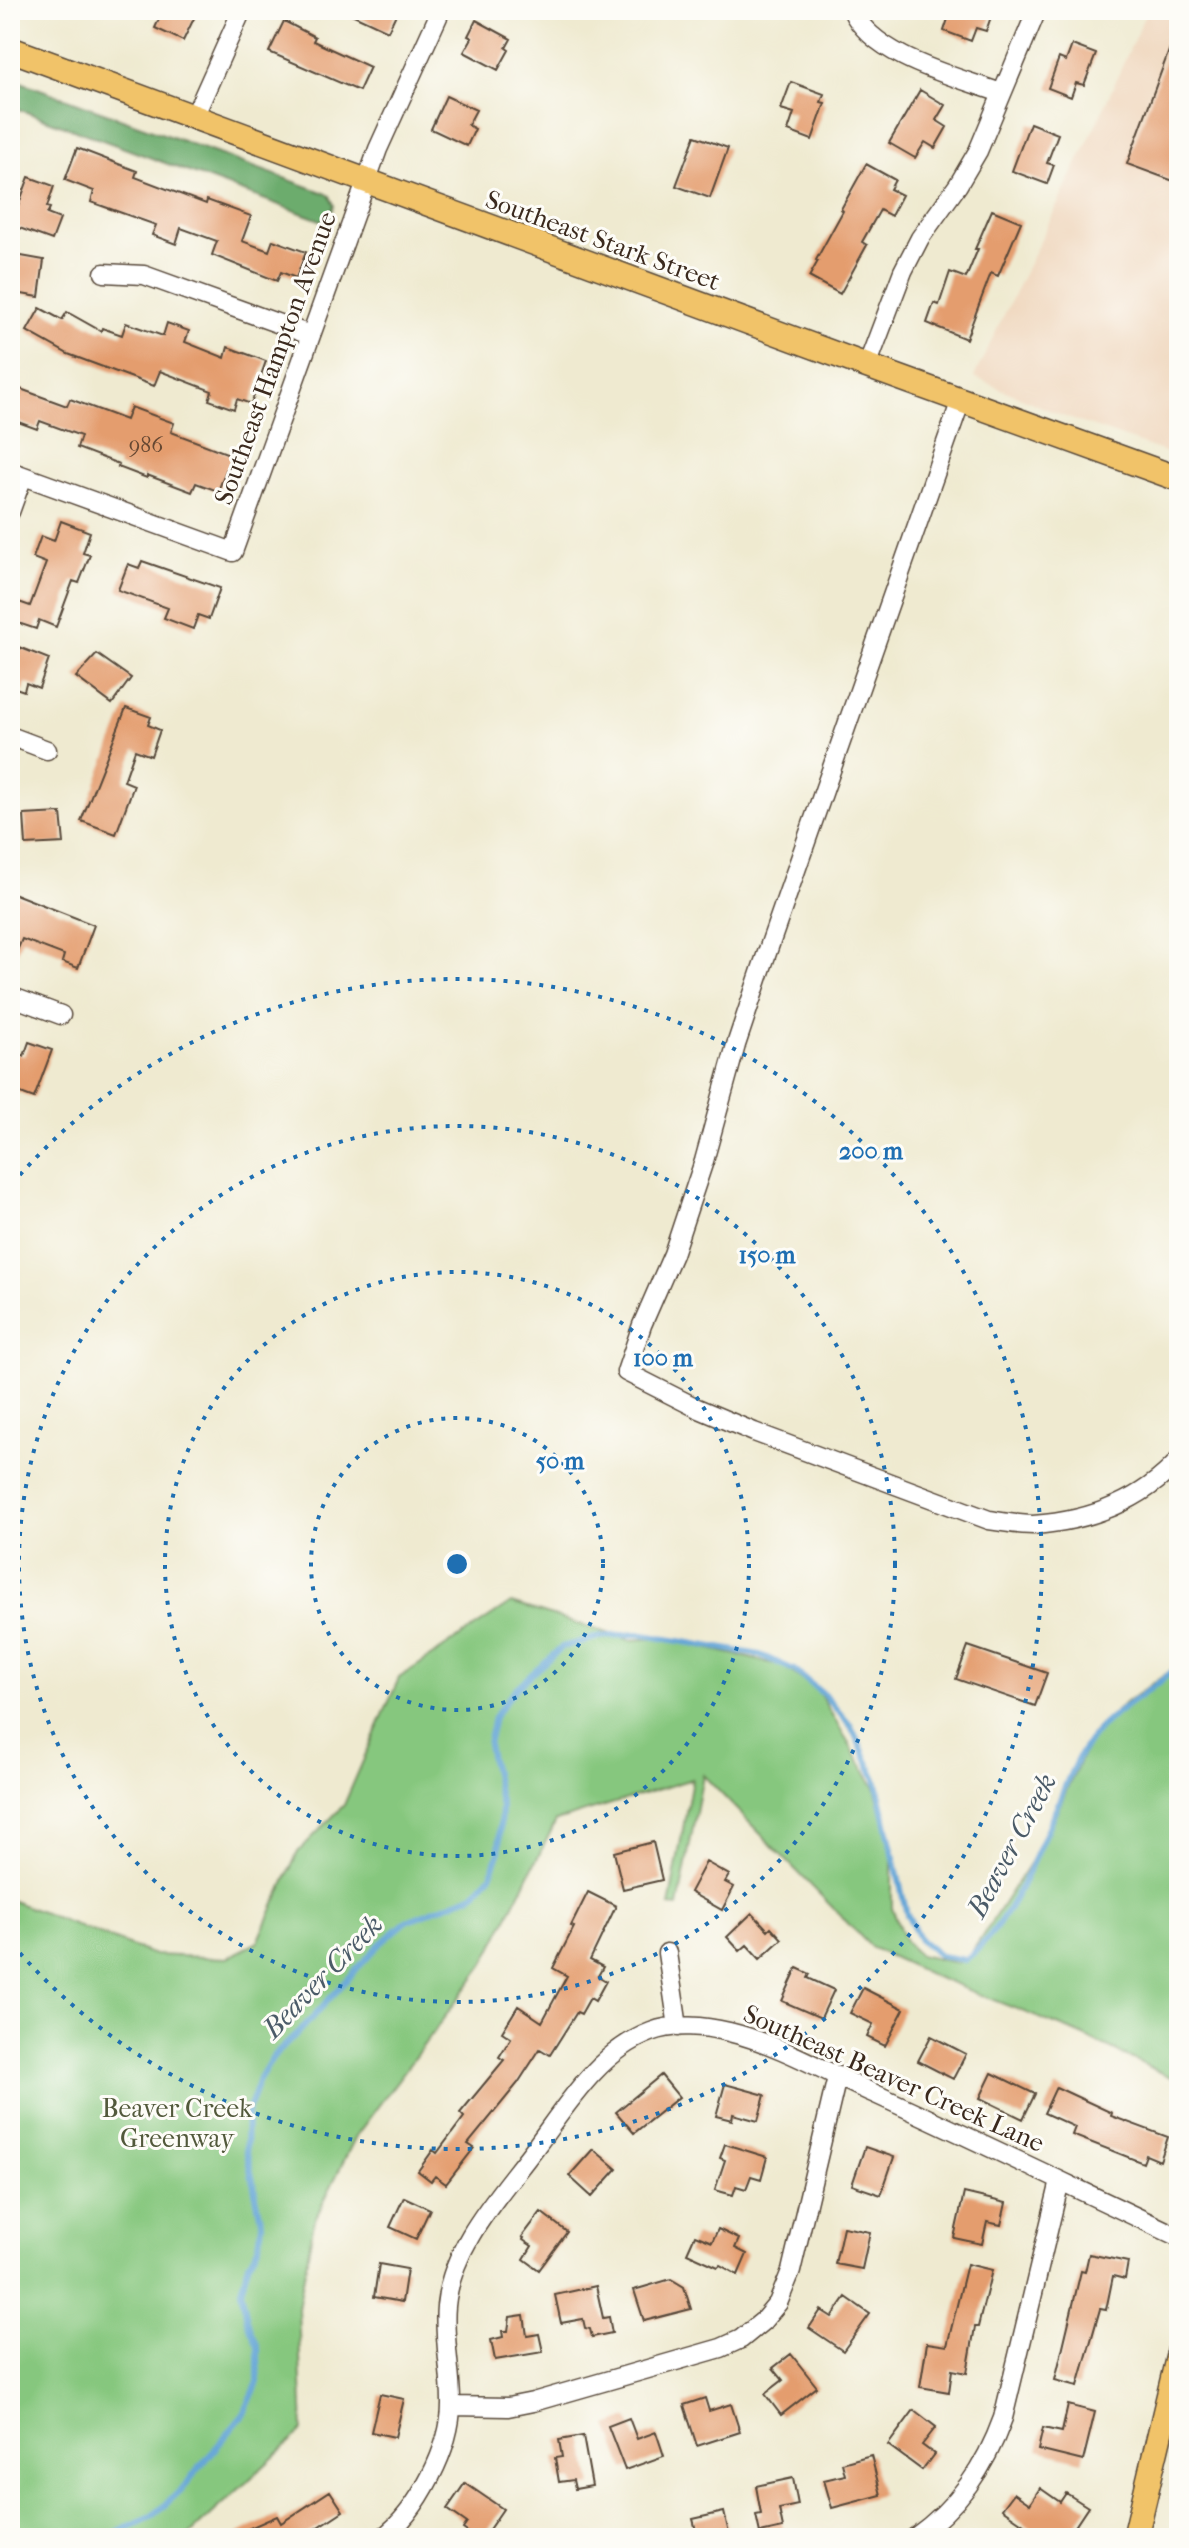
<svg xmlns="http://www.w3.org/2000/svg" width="1189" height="2548" viewBox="0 0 1189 2548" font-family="'IM FELL French Canon',serif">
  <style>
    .built { fill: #efd6bc }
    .green { fill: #86c77e; stroke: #60784e; stroke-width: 2 }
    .forest { fill: #6cac6d; stroke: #546b46; stroke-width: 2 }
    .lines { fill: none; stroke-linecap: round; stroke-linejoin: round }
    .stream { stroke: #62a4d6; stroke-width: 6 }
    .building { fill: #e49d6e }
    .minor-casing { stroke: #564739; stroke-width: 21 }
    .major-casing { stroke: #564739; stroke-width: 27 }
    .minor { stroke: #fff; stroke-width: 18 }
    .major { stroke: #f1c369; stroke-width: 24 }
    .ring { fill: none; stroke: #1f6fb2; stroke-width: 4; stroke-dasharray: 4 8 }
    .labels { text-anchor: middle; stroke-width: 6; stroke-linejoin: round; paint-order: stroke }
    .number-label { font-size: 22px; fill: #654732 }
    .street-label { font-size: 26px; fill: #3b2a1e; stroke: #fdfcf7 }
    .park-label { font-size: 26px; fill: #52593b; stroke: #fdfcf7 }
    .water-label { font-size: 28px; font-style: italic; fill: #4b5b68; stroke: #fdfcf7 }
    .centre { fill: #1f6fb2; stroke: #fdfcf7; stroke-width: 4 }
    .ring-label { font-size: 24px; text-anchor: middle; font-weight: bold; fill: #1f6fb2; stroke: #fdfcf7; stroke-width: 6; stroke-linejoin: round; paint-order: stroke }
  </style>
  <rect width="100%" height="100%" fill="#fdfcf7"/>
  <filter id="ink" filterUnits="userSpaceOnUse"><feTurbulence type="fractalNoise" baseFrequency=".0125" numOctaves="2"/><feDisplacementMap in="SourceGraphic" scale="16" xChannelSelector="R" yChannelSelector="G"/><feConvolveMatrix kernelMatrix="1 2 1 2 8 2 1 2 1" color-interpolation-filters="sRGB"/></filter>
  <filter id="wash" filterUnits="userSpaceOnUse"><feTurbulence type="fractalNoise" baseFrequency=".006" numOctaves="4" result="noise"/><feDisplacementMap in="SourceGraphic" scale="32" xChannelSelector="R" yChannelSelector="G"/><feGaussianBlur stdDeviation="1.8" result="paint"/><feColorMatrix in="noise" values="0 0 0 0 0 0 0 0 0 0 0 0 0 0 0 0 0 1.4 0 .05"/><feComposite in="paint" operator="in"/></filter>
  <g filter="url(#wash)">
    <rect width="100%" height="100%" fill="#efead0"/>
    <path class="built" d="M 1147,10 L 1179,10 L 1179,457 L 1060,415 L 974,377 L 1097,123 Z"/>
    <path class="green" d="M 511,1603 L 630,1640 L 663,1638 L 783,1666 L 818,1691 L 875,1788 L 892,1849 L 892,1908 L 905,1942 L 919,1955 L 957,1963 L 970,1955 L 1043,1842 L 1093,1732 L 1126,1702 L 1179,1665 L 1179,2081 L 1075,2032 L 940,1979 L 872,1948 L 703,1775 L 678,1907 L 669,1906 L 692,1779 L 556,1821 L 484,1964 L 356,2136 L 314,2221 L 298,2308 L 303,2430 L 186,2538 L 10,2538 L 10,1900 L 154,1955 L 227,1958 L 258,1942 L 298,1852 L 344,1805 L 399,1678 Z"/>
    <path class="forest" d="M 10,78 L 325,193 L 330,196 L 334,205 L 328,223 L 10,106 Z"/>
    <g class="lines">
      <path class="stream" d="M 106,2538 L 153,2516 L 181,2490 L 244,2414 L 258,2382 L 258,2347 L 247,2320 L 241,2290 L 249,2262 L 259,2245 L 262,2224 L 246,2149 L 247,2113 L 258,2082 L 273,2057 L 299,2032 L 380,1944 L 407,1921 L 474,1894 L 491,1875 L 499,1853 L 501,1807 L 488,1745 L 494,1717 L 515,1689 L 562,1647 L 599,1637 L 638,1634 L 760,1655 L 794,1670 L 824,1695 L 851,1726 L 876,1779 L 907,1915 L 920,1940 L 940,1956 L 965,1960 C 1011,1926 1037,1850 1060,1799 C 1068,1778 1077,1757 1090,1739 C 1114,1709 1152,1692 1179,1665"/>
    </g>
    <g id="blocks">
      <path class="building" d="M 163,10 L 198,10 L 183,41 L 155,28 Z
        M 343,10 L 398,10 L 388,31 Z
        M 951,10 L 980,10 L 992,14 L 986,31 L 976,28 L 971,41 L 944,31 Z
        M 476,20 L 511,39 L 506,48 L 509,50 L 498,70 L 464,52 L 472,38 L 468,36 Z
        M 284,21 L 315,37 L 313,41 L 370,67 L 359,91 L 269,52 Z
        M 1177,29 L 1179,29 L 1179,183 L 1127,164 Z
        M 1072,45 L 1096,54 L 1084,85 L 1076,83 L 1071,97 L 1048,88 L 1059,58 L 1066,61 Z
        M 791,82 L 824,94 L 821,102 L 825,103 L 812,140 L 788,131 L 794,113 L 781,109 Z
        M 920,90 L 945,105 L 936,120 L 947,127 L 935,148 L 925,142 L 915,158 L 889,143 Z
        M 446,96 L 476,110 L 468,125 L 475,129 L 467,146 L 431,129 Z
        M 1030,123 L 1058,134 L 1047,163 L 1054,165 L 1047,184 L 1012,171 Z
        M 695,136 L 728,148 L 710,198 L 676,186 Z
        M 77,148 L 137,171 L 135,177 L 206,204 L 207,200 L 251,216 L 242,241 L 269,251 L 273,240 L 306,252 L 296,278 L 281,272 L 277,281 L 212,255 L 217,241 L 181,228 L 176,244 L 152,235 L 156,225 L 91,202 L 94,191 L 65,180 Z
        M 866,164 L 895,180 L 890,189 L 902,195 L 891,216 L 880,210 L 862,242 L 867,245 L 840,294 L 809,277 L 818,261 L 816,260 L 843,211 L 841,209 Z
        M 29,177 L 54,186 L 47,207 L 50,208 L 47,214 L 60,219 L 52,240 L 11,225 Z
        M 992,210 L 1021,222 L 998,276 L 991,273 L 966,339 L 927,323 L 934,303 L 939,305 L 950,272 L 966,278 L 978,249 L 975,249 Z
        M 10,254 L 44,260 L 39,297 L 10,292 Z
        M 40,308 L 62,320 L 67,312 L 101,331 L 102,328 L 122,335 L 126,323 L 163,336 L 167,323 L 189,331 L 185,342 L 225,358 L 228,347 L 266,361 L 251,404 L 237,399 L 234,409 L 209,400 L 212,391 L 160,371 L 154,386 L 68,354 L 27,331 Z
        M 15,387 L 67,406 L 70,399 L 126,420 L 131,407 L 174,423 L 171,432 L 232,455 L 218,491 L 196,483 L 192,492 L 147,475 L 147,478 L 118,467 L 119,464 L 77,448 L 81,436 L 40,421 L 37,429 L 10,419 L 10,399 Z
        M 61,521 L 90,532 L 83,553 L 90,555 L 79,583 L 73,581 L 56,627 L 39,620 L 36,629 L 12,621 L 19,602 L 30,606 L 46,563 L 33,558 L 41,536 L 54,541 Z
        M 142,561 L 220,588 L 209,619 L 198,615 L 193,629 L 164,618 L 168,608 L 118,590 L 128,564 L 139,568 Z
        M 16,646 L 49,659 L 39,688 L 26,683 L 24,691 L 10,686 L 10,662 Z
        M 97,654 L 131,678 L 112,704 L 76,677 Z
        M 126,708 L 151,717 L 148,725 L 160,730 L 151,756 L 135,750 L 124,781 L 134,785 L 116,834 L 81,821 Z
        M 61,813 L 64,843 L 26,845 L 24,815 Z
        M 10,892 L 94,925 L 78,968 L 62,962 L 64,955 L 22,939 L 10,967 Z
        M 29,1042 L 52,1050 L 34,1098 L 10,1089 L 10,1051 L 24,1056 Z
        M 968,1646 L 1047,1673 L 1035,1706 L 956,1679 Z
        M 653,1842 L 662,1880 L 623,1889 L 614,1852 Z
        M 706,1862 L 729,1875 L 725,1882 L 734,1887 L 722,1910 L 690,1892 Z
        M 588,1892 L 616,1906 L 590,1960 L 603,1967 L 598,1976 L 606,1981 L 595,2001 L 590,1998 L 581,2014 L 577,2012 L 550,2055 L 540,2049 L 518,2083 L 468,2144 L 474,2148 L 446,2184 L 435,2176 L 431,2181 L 418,2171 L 433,2150 L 437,2153 L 464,2117 L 460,2113 L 504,2060 L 499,2057 L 511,2038 L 502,2032 L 518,2006 L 542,2022 L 567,1976 L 553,1968 L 574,1927 L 571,1926 Z
        M 752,1913 L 768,1930 L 771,1927 L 782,1939 L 760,1959 L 747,1945 L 740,1951 L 727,1937 Z
        M 797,1968 L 810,1974 L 808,1978 L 834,1990 L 821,2018 L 782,2001 Z
        M 863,1988 L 904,2009 L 885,2046 L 867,2037 L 873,2024 L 850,2013 Z
        M 931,2036 L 966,2054 L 953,2079 L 918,2061 Z
        M 992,2073 L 1035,2094 L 1023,2119 L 980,2098 Z
        M 661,2075 L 679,2097 L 634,2133 L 616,2112 Z
        M 725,2084 L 765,2095 L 758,2121 L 733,2114 L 732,2120 L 716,2116 Z
        M 1056,2087 L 1112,2113 L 1111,2116 L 1168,2137 L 1160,2161 L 1146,2155 L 1143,2163 L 1072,2135 L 1075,2127 L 1044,2113 Z
        M 725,2144 L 767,2157 L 761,2179 L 751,2176 L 746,2189 L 736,2186 L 733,2195 L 715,2190 L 725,2160 L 720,2158 Z
        M 865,2147 L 894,2157 L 881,2195 L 852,2185 Z
        M 593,2149 L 617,2169 L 592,2197 L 569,2176 Z
        M 964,2193 L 1006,2203 L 1001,2225 L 987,2222 L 982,2244 L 954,2238 Z
        M 404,2197 L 430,2209 L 416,2239 L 390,2227 Z
        M 541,2212 L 567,2232 L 539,2270 L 524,2259 L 532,2246 L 523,2240 L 524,2238 L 522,2237 Z
        M 843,2227 L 870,2232 L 862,2269 L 835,2264 Z
        M 718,2229 L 739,2239 L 735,2248 L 747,2254 L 738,2275 L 720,2265 L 718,2267 L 687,2253 L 695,2235 L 712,2242 Z
        M 1089,2254 L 1128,2262 L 1125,2279 L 1113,2276 L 1106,2310 L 1100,2309 L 1078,2386 L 1055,2380 L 1081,2271 L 1085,2272 Z
        M 379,2264 L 407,2269 L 402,2302 L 374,2297 Z
        M 967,2264 L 992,2270 L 978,2327 L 975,2327 L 967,2373 L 952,2370 L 949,2392 L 920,2387 L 927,2343 L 947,2346 Z
        M 671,2279 L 684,2287 L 691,2309 L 644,2321 L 634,2290 Z
        M 596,2286 L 603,2318 L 609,2317 L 612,2333 L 592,2337 L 590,2329 L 585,2328 L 583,2319 L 561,2323 L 555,2295 Z
        M 846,2297 L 870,2314 L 843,2351 L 809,2328 L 821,2310 L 832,2317 Z
        M 524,2315 L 527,2336 L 539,2334 L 543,2352 L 495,2360 L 491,2340 L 503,2337 L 502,2331 L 508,2331 L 510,2317 Z
        M 791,2354 L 817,2387 L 781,2415 L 765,2394 L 783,2380 L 773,2368 Z
        M 380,2394 L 404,2399 L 395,2437 L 371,2432 Z
        M 705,2398 L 709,2411 L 731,2404 L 740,2432 L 697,2446 L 684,2405 Z
        M 1068,2405 L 1095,2412 L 1083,2461 L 1038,2450 L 1043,2428 L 1062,2432 Z
        M 914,2410 L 936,2427 L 922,2445 L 934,2454 L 922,2470 L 888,2445 Z
        M 629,2418 L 637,2439 L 656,2432 L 664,2456 L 625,2470 L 608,2426 Z
        M 583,2436 L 592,2486 L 575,2489 L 573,2480 L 559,2482 L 555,2458 L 562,2457 L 559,2440 Z
        M 871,2455 L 881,2495 L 832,2508 L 824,2480 L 845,2475 L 842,2463 Z
        M 793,2478 L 798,2505 L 779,2509 L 783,2528 L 760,2533 L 756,2515 L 761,2514 L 756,2486 Z
        M 465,2483 L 503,2509 L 483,2538 L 476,2538 L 463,2529 L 467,2523 L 447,2509 Z
        M 1040,2488 L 1060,2502 L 1066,2493 L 1088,2507 L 1074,2528 L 1065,2536 L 1037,2533 L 1002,2509 L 1014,2493 L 1030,2504 Z
        M 330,2491 L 343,2511 L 302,2538 L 227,2538 L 277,2516 L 281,2523 Z
        M 724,2512 L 730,2538 L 698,2538 L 693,2519 Z"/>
    </g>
  </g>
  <g filter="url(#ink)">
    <use href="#blocks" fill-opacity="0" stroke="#564739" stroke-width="2"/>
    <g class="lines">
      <defs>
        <path id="minor" d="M 852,10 C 873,57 954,76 1001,93
          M 194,117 L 242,10
          M 104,273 L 144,275 L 310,335
          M 867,366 L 903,271 L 920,238 L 958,185 L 978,151 L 1037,10
          M 961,400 L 762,967 L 736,1045 L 704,1161 L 673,1254 L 642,1325 L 626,1372 L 697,1408 L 754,1432 L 989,1520 C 1003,1522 1019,1525 1033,1525 C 1088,1521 1141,1502 1179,1460
          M 10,471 L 233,552 L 378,149 L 441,10
          M 10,512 L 23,476
          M 10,736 L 47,750
          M 10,996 L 61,1015
          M 667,1953 L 678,2027
          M 451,2406 L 508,2407 L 533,2402 L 721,2348 L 741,2339 L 763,2321 L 778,2303 L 791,2271 L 837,2077
          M 382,2538 C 418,2512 452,2446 451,2402 C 451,2370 443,2338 446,2306 C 452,2243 501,2194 537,2145 C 568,2103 600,2051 651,2032 C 674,2023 705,2026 729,2032 C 779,2044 826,2072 873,2093 C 976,2140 1077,2189 1179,2237
          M 914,2538 C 958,2507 985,2468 1003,2418 L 1060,2181"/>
        <path id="major" d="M 10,49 L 867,366 L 1179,479
          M 1135,2538 L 1179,2353"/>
      </defs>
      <use href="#minor" class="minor-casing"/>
      <use href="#major" class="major-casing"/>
      <use href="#minor" class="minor"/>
      <use href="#major" class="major"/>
    </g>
  </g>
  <g class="ring">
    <circle cx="457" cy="1564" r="146"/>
    <circle cx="457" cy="1564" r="292"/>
    <circle cx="457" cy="1564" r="438"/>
    <path d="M12 1184A585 585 0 1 1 12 1944"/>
  </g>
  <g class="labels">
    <g class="number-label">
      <text x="146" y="452">986</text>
    </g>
    <g class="street-label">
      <text transform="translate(603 240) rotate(20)" y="9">Southeast Stark Street</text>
      <text transform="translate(275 358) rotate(-70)" y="9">Southeast Hampton Avenue</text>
      <text transform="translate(894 2078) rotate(24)" y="9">Southeast Beaver Creek Lane</text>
    </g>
    <g class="park-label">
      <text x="177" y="2117">Beaver Creek<tspan x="177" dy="30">Greenway</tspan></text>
    </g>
    <g class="water-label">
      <text transform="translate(1011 1845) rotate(-62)" y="10">Beaver Creek</text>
      <text transform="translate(322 1976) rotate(-46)" y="10">Beaver Creek</text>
    </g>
  </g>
  <circle cx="457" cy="1564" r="12" class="centre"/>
  <g class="ring-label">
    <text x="871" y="1159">200 m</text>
    <text x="767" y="1263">150 m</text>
    <text x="663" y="1366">100 m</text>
    <text x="560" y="1469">50 m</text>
  </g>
  <rect width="1189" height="2548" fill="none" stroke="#fdfcf7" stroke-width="40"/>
</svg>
